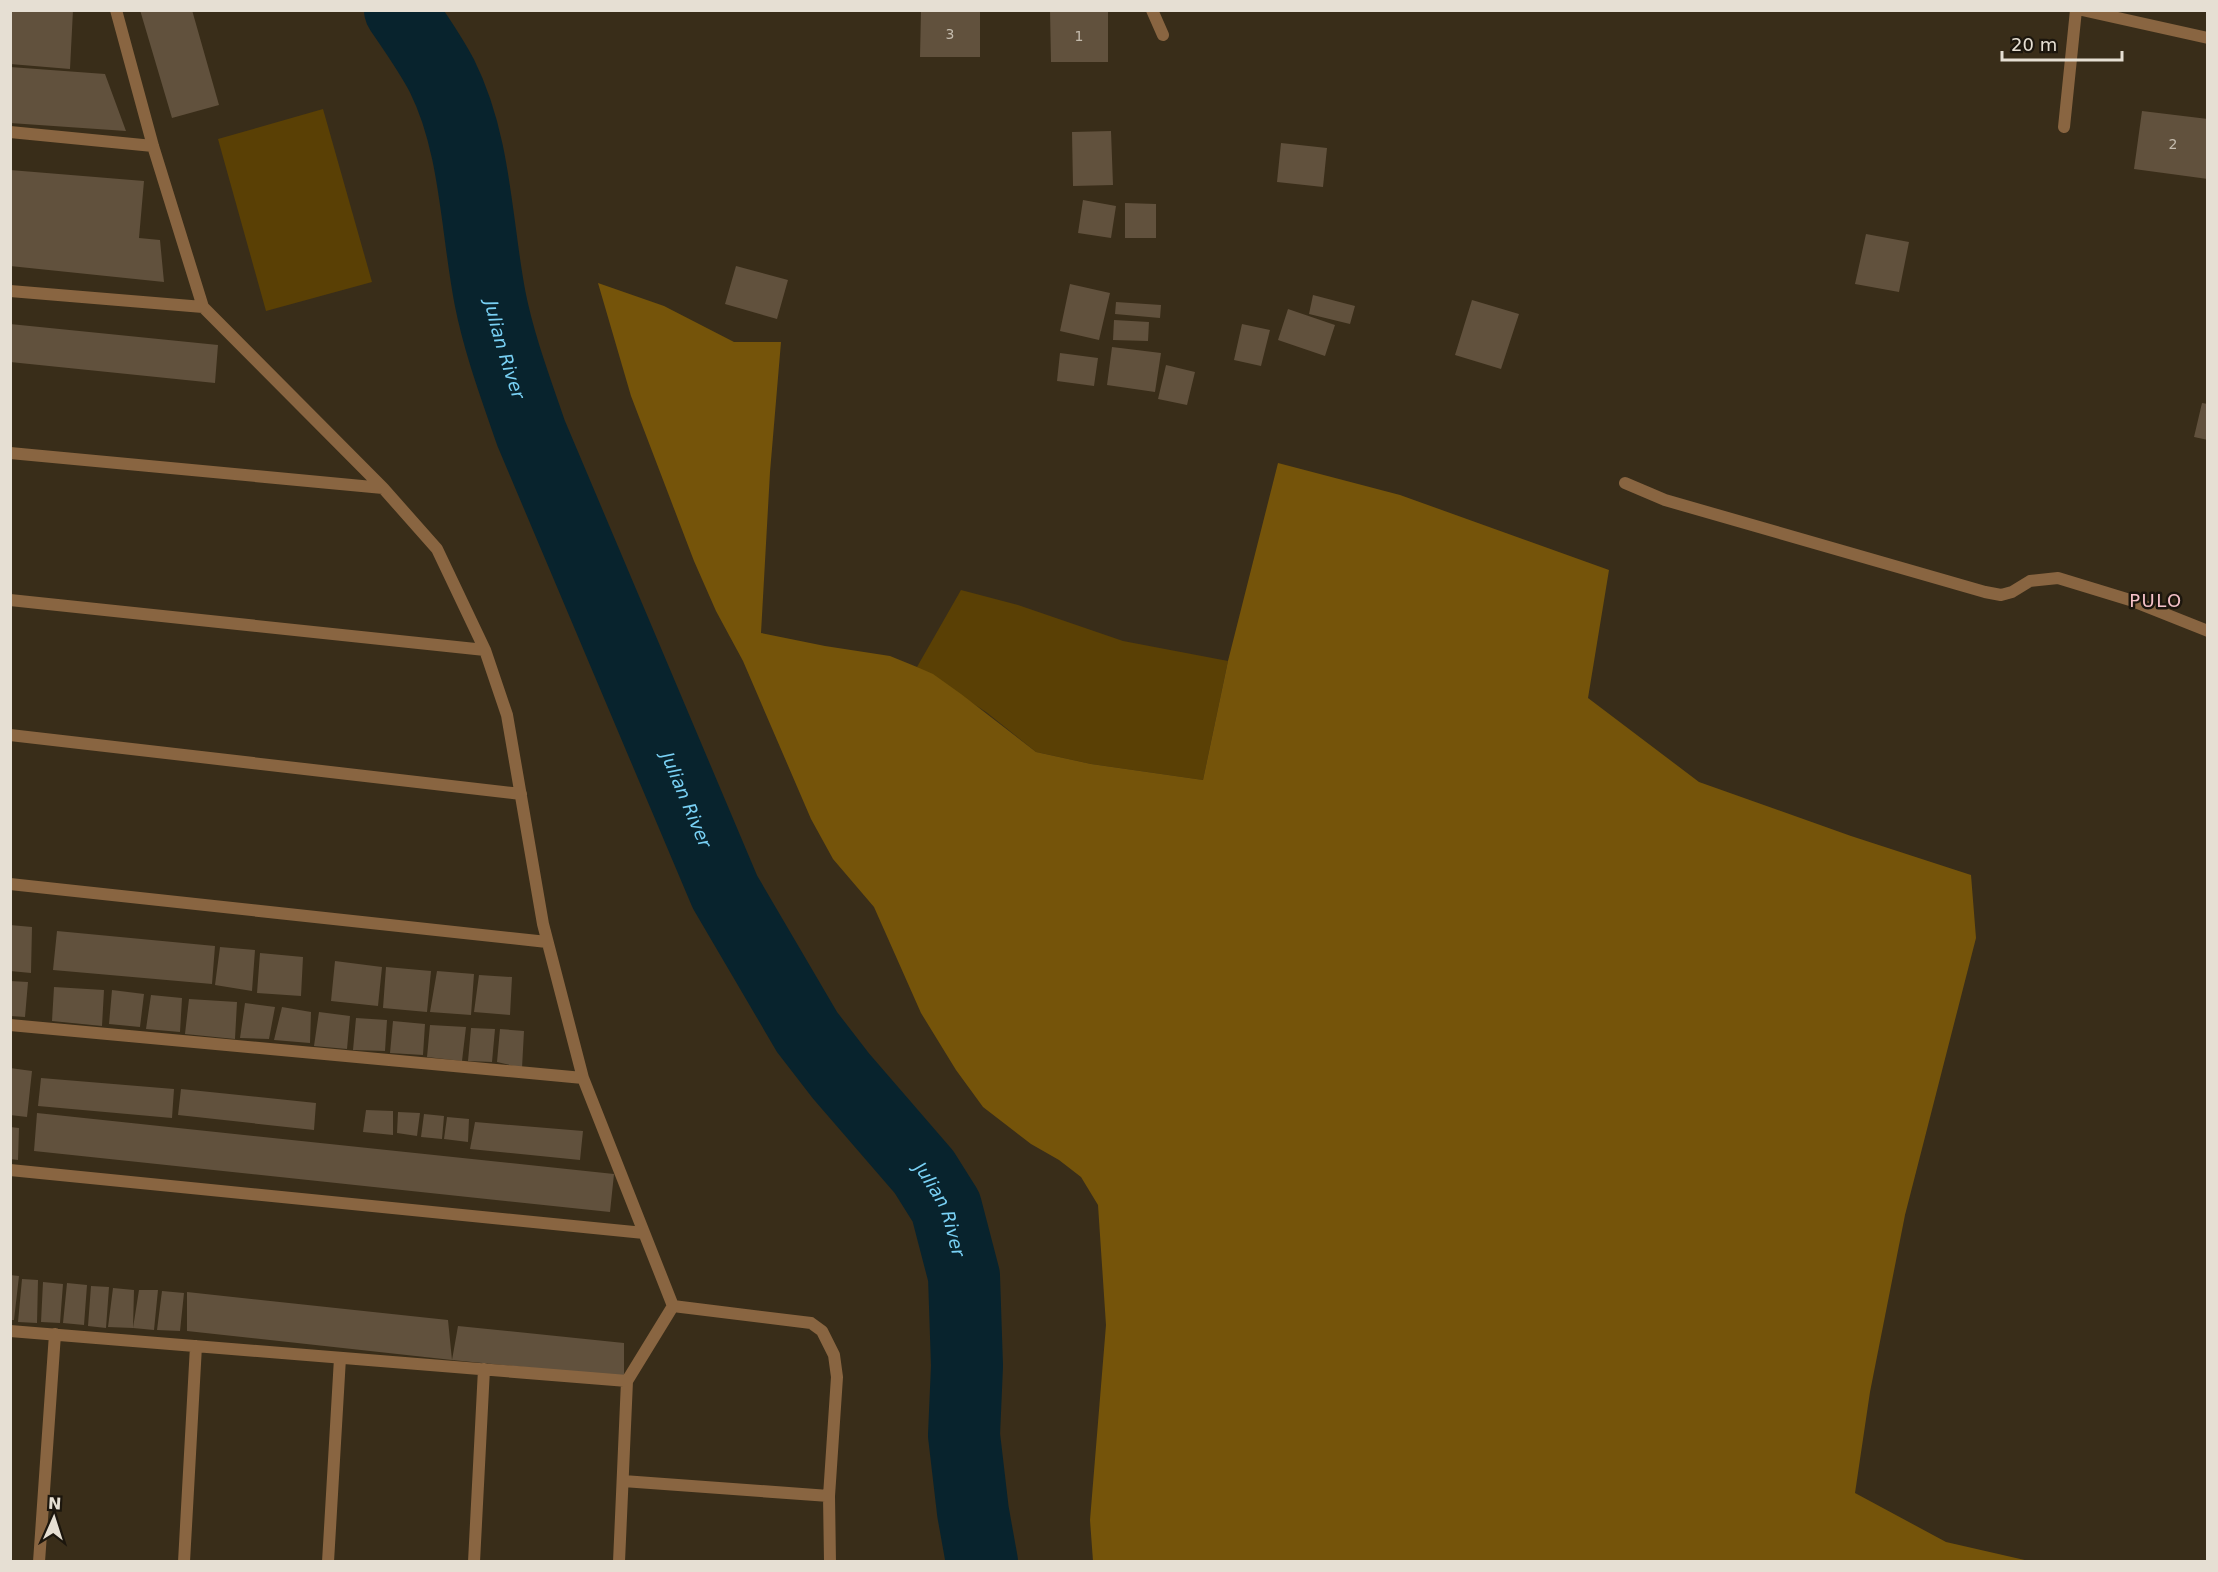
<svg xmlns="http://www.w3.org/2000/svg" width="2218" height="1572" viewBox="0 0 2218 1572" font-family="'DejaVu Sans',sans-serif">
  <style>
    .green { fill: #5a4005 }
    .forest { fill: #75540a }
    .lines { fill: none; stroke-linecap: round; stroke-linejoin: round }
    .river { stroke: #08232d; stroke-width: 72 }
    .building { fill: #61513d }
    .street { stroke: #896541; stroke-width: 12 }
    .labels { text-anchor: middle; stroke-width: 5; stroke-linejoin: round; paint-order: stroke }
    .number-label { font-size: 14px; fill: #c5bcae }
    .water-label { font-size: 18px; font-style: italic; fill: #79d1f5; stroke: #1c160d }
    .neighbourhood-label { font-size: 18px; letter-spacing: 1.5px; fill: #f6c2c9; stroke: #1c160d }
  </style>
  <rect width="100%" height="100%" fill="#392d19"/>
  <path class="green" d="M 323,109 L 372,282 L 266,311 L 218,139 Z
    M 961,590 L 1018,605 L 1123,641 L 1228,661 L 1203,780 L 1091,764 L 1036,752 L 986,712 L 917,667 Z"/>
  <path class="forest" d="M 598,283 L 664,306 L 734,342 L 781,342 L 770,472 L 761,633 L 825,646 L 890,656 L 917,667 L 933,674 L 961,694 L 1036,752 L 1091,764 L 1203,780 L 1228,661 L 1278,463 L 1400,495 L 1609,570 L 1588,698 L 1699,782 L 1851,836 L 1971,875 L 1976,938 L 1905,1215 L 1870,1392 L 1855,1493 L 1946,1542 L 2029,1561 L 1093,1561 L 1090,1520 L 1106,1325 L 1098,1205 L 1081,1177 L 1059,1160 L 1031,1144 L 983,1107 L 956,1070 L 921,1013 L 874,907 L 833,859 L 811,819 L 743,661 L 716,611 L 694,561 L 631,396 Z"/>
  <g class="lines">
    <path class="river" id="s1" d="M 400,10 C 415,32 430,53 442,76 C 476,144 476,225 490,298 C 499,344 516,389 531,433 L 725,892 L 807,1032 L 841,1076 L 924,1172 L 946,1207 L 964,1276 L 967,1366 L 964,1435 L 973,1512 L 982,1562"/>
  </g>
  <path class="building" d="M 10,10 L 73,10 L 70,69 L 10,64 Z
    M 140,10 L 192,10 L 219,105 L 172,118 Z
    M 921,10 L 980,10 L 980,57 L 920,57 Z
    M 1050,10 L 1108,10 L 1108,62 L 1051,62 Z
    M 10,67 L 105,74 L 126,131 L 10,123 Z
    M 2142,111 L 2208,119 L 2208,179 L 2134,169 Z
    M 1111,131 L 1113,185 L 1073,186 L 1072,132 Z
    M 1281,143 L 1327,148 L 1323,187 L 1277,182 Z
    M 10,170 L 144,181 L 139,238 L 160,240 L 164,282 L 10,266 Z
    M 1083,200 L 1116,206 L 1111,238 L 1078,233 Z
    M 1125,203 L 1156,204 L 1156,238 L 1125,238 Z
    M 1866,234 L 1909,242 L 1899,292 L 1855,284 Z
    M 736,266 L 788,280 L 777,319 L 725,304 Z
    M 1070,284 L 1110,293 L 1099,340 L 1060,331 Z
    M 1313,295 L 1355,306 L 1350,324 L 1309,314 Z
    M 1472,300 L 1519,314 L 1501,369 L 1455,355 Z
    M 1116,302 L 1161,305 L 1160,318 L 1115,314 Z
    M 1288,309 L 1335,325 L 1325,356 L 1278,340 Z
    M 1114,320 L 1149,322 L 1148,341 L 1113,340 Z
    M 10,324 L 218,345 L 215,383 L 10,362 Z
    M 1242,324 L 1270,330 L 1261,366 L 1234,360 Z
    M 1112,347 L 1161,353 L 1155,392 L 1107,385 Z
    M 1060,353 L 1098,358 L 1094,386 L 1057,381 Z
    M 1166,365 L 1195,372 L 1187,405 L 1158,399 Z
    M 2202,403 L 2208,404 L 2208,440 L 2194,437 Z
    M 10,925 L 32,927 L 31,973 L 10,971 Z
    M 57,931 L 215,946 L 212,984 L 53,970 Z
    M 220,947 L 255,950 L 252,991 L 215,985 Z
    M 260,953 L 303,957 L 301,996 L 257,993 Z
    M 335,961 L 382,967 L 378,1006 L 331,1001 Z
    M 386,967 L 431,971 L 427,1012 L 383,1008 Z
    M 437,971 L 474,974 L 471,1015 L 430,1012 Z
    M 479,975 L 512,977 L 510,1015 L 474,1012 Z
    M 10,981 L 28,982 L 25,1017 L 10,1016 Z
    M 54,987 L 104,990 L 102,1026 L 52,1021 Z
    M 112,990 L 144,994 L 140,1027 L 109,1024 Z
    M 151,995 L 182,998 L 180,1032 L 146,1029 Z
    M 189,999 L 237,1002 L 235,1039 L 185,1034 Z
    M 245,1003 L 275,1007 L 269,1039 L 240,1038 Z
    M 282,1007 L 311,1012 L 310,1043 L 274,1040 Z
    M 319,1012 L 350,1016 L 347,1049 L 314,1046 Z
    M 356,1018 L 387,1020 L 385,1051 L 353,1050 Z
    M 393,1021 L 425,1024 L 423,1055 L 390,1053 Z
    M 430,1025 L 466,1027 L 462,1061 L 427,1057 Z
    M 471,1028 L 495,1029 L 492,1062 L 468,1061 Z
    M 500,1029 L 524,1031 L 522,1068 L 497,1062 Z
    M 10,1068 L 32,1071 L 27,1117 L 10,1115 Z
    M 41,1078 L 174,1089 L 172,1118 L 38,1106 Z
    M 181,1089 L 316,1103 L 314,1130 L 178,1115 Z
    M 366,1110 L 393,1111 L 393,1135 L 363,1132 Z
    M 398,1112 L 420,1113 L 417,1136 L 397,1133 Z
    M 37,1113 L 614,1174 L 610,1212 L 34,1151 Z
    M 424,1114 L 444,1116 L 442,1139 L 421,1137 Z
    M 447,1117 L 469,1119 L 468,1142 L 444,1139 Z
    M 475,1122 L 583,1131 L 580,1160 L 470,1149 Z
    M 10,1127 L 19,1128 L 18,1160 L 10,1159 Z
    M 10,1275 L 19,1276 L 14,1320 L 10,1320 Z
    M 22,1279 L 38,1280 L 37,1323 L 18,1322 Z
    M 43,1282 L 63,1284 L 60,1323 L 41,1322 Z
    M 67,1283 L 87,1285 L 84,1325 L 63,1323 Z
    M 91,1286 L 109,1287 L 106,1328 L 88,1326 Z
    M 113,1288 L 134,1290 L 133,1328 L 108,1327 Z
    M 139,1290 L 158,1290 L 154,1330 L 133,1328 Z
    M 162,1291 L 184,1293 L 180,1331 L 157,1330 Z
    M 187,1292 L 448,1320 L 452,1360 L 187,1331 Z
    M 458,1326 L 624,1343 L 624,1377 L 452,1360 Z"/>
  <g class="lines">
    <path class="street" d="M 116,10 L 153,146 L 203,307 L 383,488 L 437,549 L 485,650 L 507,715 L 543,924 L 583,1078 L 673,1306
      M 1152,10 L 1163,35
      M 2082,10 L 2208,38
      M 2064,127 L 2076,10
      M 10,132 L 153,146
      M 10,291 L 203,307
      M 10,453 L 383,488
      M 1625,483 L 1665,500 L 1985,592 L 2001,595 L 2012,592 L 2030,581 L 2058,578 L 2130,600 L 2208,631
      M 10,600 L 485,650
      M 10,735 L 521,794
      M 10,884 L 547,942
      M 10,1025 L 583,1078
      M 10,1170 L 644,1233
      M 673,1306 L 811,1323 L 822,1331 L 834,1355 L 837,1377 L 829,1496 L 830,1562
      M 10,1331 L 627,1381
      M 623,1481 L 829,1496
      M 39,1562 L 55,1334
      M 184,1562 L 196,1346
      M 328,1562 L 340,1358
      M 474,1562 L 484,1369
      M 619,1562 L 627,1381 L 673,1306"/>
  </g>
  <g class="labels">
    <g class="number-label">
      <text x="950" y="39">3</text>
      <text x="1079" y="41">1</text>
      <text x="2173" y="149">2</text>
    </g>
    <g class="water-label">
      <text dy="6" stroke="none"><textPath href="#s1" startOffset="360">Julian River</textPath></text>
      <text dy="6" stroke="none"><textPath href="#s1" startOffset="846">Julian River</textPath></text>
      <text dy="6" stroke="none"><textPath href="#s1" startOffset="1332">Julian River</textPath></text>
    </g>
    <g class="neighbourhood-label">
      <text x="2156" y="607">PULO</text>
    </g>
  </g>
  <rect width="2218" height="1572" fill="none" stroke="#e6dfd3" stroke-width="24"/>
  <g transform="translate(54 1518) rotate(3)" stroke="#1c160d" stroke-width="4.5" paint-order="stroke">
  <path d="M0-4.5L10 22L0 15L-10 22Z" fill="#e6dfd3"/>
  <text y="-9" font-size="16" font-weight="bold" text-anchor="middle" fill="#e6dfd3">N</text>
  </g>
  <path d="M2002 51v9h120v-9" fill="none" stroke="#e6dfd3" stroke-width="3"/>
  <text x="2011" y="51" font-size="18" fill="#e6dfd3" stroke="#1c160d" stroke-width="4.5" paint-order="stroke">20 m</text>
</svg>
